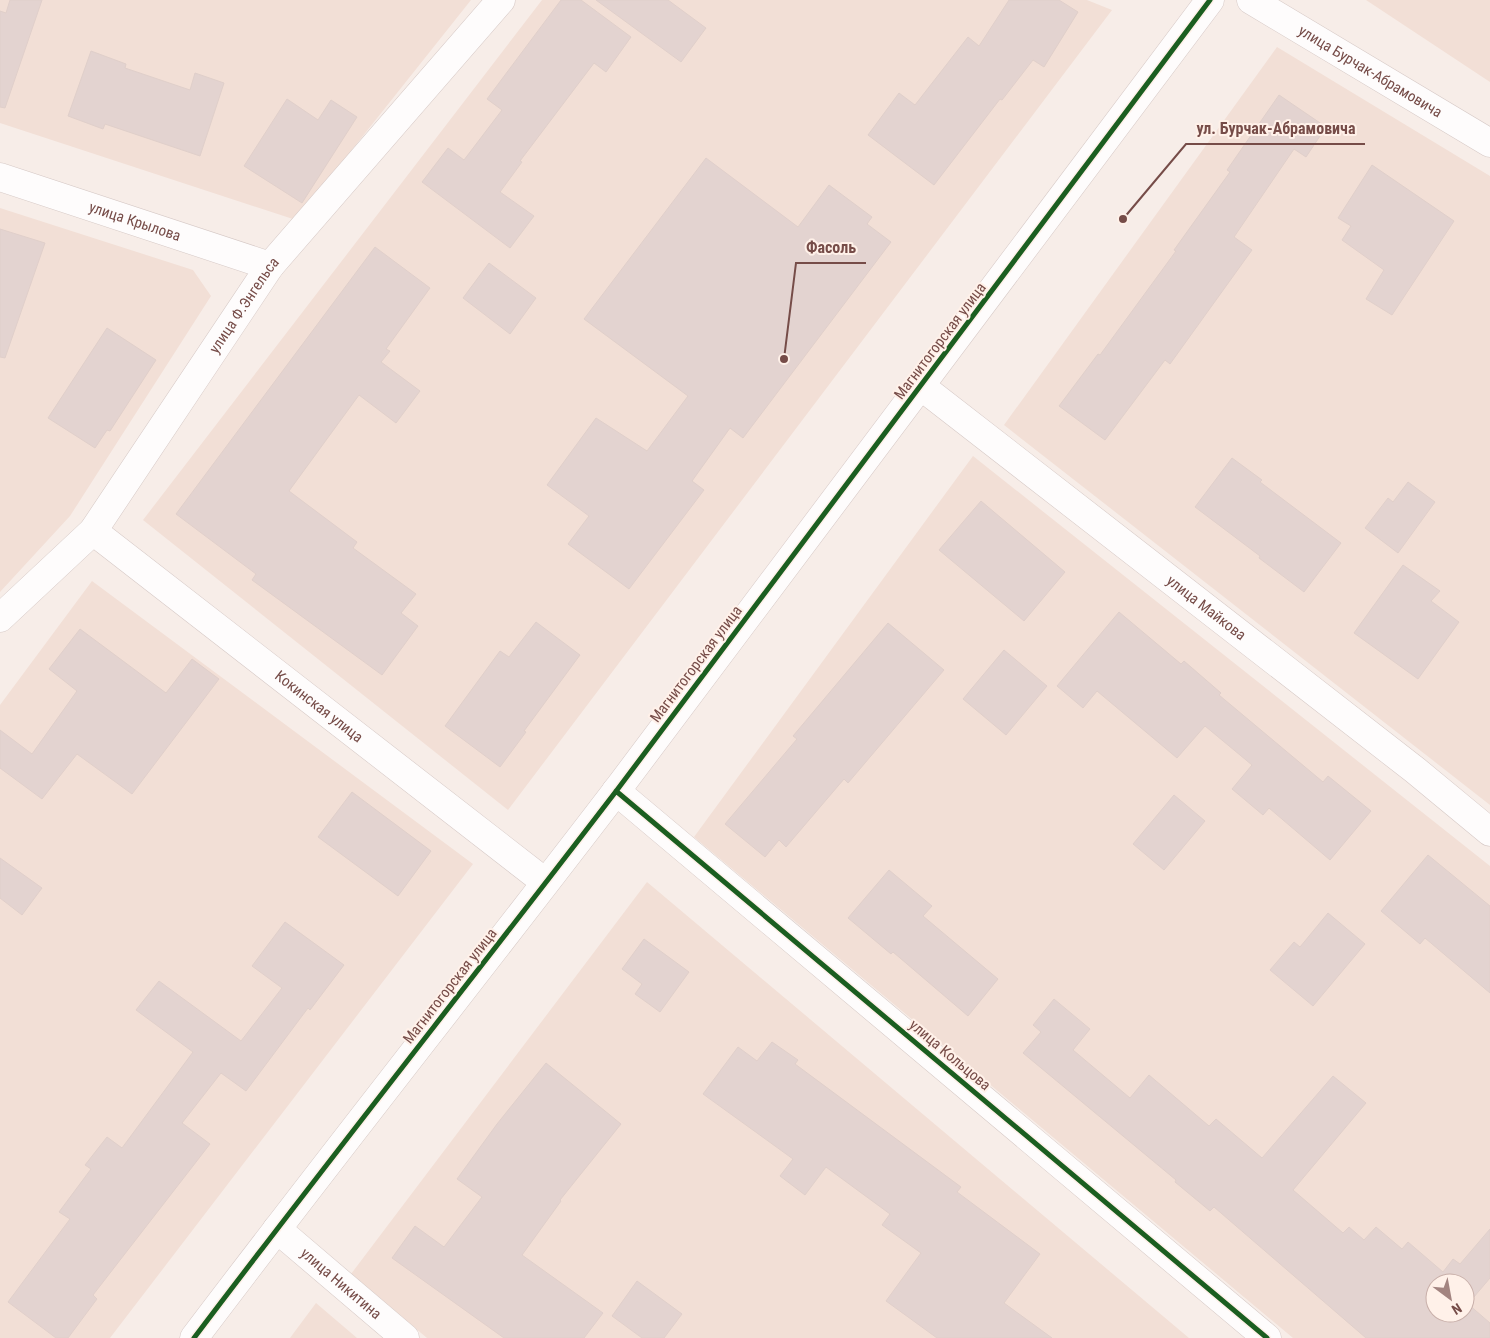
<svg xmlns="http://www.w3.org/2000/svg" width="1490" height="1338" viewBox="0 0 1490 1338" font-family="'Roboto Condensed',sans-serif">
  <style>
    .residential { fill: #f2dfd6; fill-rule: evenodd }
    .building { fill: #e3d3d0; stroke: #e0cfca; fill-rule: evenodd }
    .lines { fill: none; stroke-linecap: round; stroke-linejoin: round }
    .minor-casing { stroke: #d6c9c6; stroke-width: 29 }
    .minor { stroke: #fefcfc; stroke-width: 28 }
    .cycleway-casing { stroke: #fff1e9; stroke-width: 8 }
    .cycleway { stroke: #1b5e20; stroke-width: 5 }
    .labels { text-anchor: middle; stroke-width: 4; stroke-linejoin: round; paint-order: stroke }
    .street-label { font-size: 15px; fill: #764c48; stroke: #fff1e9 }
    .leader { fill: none; stroke: #764c48; stroke-width: 2 }
    .callout-dot { fill: #764c48; stroke: #fff1e9; stroke-width: 2 }
    .callout-label { font-size: 16px; text-anchor: middle; font-weight: bold; fill: #764c48; stroke: #fff1e9; stroke-width: 4; stroke-linejoin: round; paint-order: stroke }
  </style>
  <rect width="100%" height="100%" fill="#f7ede8"/>
  <path class="residential" d="M 0,0 L 471,0 L 296,220 L 0,123 Z
    M 542,0 L 1087,0 L 1112,10 L 508,810 L 143,520 Z
    M 1366,0 L 1490,0 L 1490,82 Z
    M 1277,47 L 1490,176 L 1490,805 L 1004,425 Z
    M 0,208 L 193,270 L 211,296 L 70,516 L 0,592 Z
    M 973,456 L 1490,866 L 1490,1338 L 1293,1338 L 694,837 ZM 1435,1283 L 1465,1283 L 1465,1313 L 1435,1313 Z
    M 92,581 L 473,864 L 110,1338 L 0,1338 L 0,705 Z
    M 647,882 L 1189,1338 L 427,1338 L 351,1274 Z
    M 316,1303 L 357,1338 L 290,1338 Z"/>
  <path class="building" d="M 10,0 L 42,0 L 5,108 L 0,107 L 0,11 L 6,13 Z
    M 561,0 L 581,0 L 631,37 L 606,72 L 594,63 L 520,161 L 522,162 L 500,192 L 534,216 L 510,248 L 422,182 L 448,148 L 464,160 L 502,110 L 487,99 Z
    M 596,0 L 668,0 L 706,28 L 681,62 Z
    M 1009,0 L 1059,0 L 1078,12 L 1044,67 L 1033,60 L 1002,100 L 1000,99 L 934,185 L 868,135 L 899,93 L 915,105 L 968,37 L 979,46 Z
    M 91,51 L 126,64 L 125,68 L 190,90 L 195,73 L 224,83 L 200,156 L 105,124 L 103,129 L 68,116 Z
    M 1279,95 L 1326,127 L 1306,157 L 1294,149 L 1234,237 L 1252,250 L 1170,364 L 1165,360 L 1105,440 L 1059,406 L 1098,354 L 1100,355 L 1176,251 L 1174,250 L 1230,172 L 1227,170 Z
    M 287,99 L 318,120 L 331,100 L 357,117 L 302,203 L 244,166 Z
    M 706,158 L 798,227 L 829,185 L 872,217 L 867,224 L 891,242 L 743,438 L 730,428 L 692,481 L 704,490 L 629,589 L 568,544 L 589,516 L 547,485 L 596,418 L 647,451 L 688,396 L 584,319 Z
    M 1372,165 L 1454,221 L 1392,315 L 1366,299 L 1384,270 L 1342,240 L 1351,226 L 1338,218 Z
    M 0,229 L 45,243 L 5,358 L 0,357 Z
    M 375,247 L 430,288 L 386,349 L 390,351 L 381,362 L 420,391 L 396,423 L 359,395 L 289,491 L 357,542 L 353,548 L 416,594 L 401,613 L 418,626 L 382,675 L 252,580 L 256,574 L 176,514 Z
    M 489,263 L 536,298 L 510,334 L 463,298 Z
    M 107,328 L 156,360 L 110,431 L 107,430 L 95,448 L 48,418 Z
    M 1232,458 L 1262,480 L 1260,482 L 1341,543 L 1304,592 L 1259,558 L 1260,556 L 1195,507 Z
    M 1408,482 L 1435,502 L 1398,553 L 1365,528 L 1388,498 L 1393,502 Z
    M 981,501 L 1065,572 L 1024,621 L 939,550 Z
    M 1403,565 L 1440,591 L 1431,601 L 1459,622 L 1418,679 L 1354,633 Z
    M 1119,612 L 1181,664 L 1184,661 L 1221,693 L 1219,695 L 1323,782 L 1328,776 L 1371,811 L 1330,860 L 1269,808 L 1263,815 L 1232,789 L 1252,765 L 1205,726 L 1177,758 L 1097,691 L 1083,708 L 1057,686 Z
    M 536,622 L 580,655 L 524,731 L 526,732 L 500,767 L 445,726 L 500,651 L 509,657 Z
    M 888,623 L 944,670 L 848,783 L 844,779 L 786,847 L 779,840 L 765,857 L 725,824 L 797,739 L 793,736 Z
    M 80,629 L 166,693 L 192,659 L 219,679 L 132,794 L 77,754 L 42,799 L 0,768 L 0,730 L 32,754 L 77,691 L 49,669 Z
    M 1004,650 L 1047,686 L 1006,735 L 963,699 Z
    M 352,792 L 431,851 L 398,896 L 318,837 Z
    M 1174,795 L 1205,821 L 1164,870 L 1133,844 Z
    M 1428,855 L 1490,906 L 1490,993 L 1425,938 L 1420,944 L 1381,911 Z
    M 0,858 L 42,888 L 22,915 L 0,898 Z
    M 889,870 L 932,906 L 923,916 L 998,979 L 968,1016 L 893,952 L 891,954 L 848,918 Z
    M 1328,913 L 1365,944 L 1313,1006 L 1270,970 L 1294,942 L 1300,947 Z
    M 285,922 L 344,965 L 310,1010 L 308,1008 L 246,1091 L 221,1073 L 182,1123 L 210,1144 L 93,1295 L 97,1299 L 68,1338 L 56,1338 L 8,1302 L 70,1219 L 59,1212 L 91,1169 L 85,1165 L 107,1137 L 122,1148 L 193,1052 L 136,1010 L 159,981 L 241,1041 L 282,988 L 252,966 Z
    M 644,939 L 689,972 L 660,1012 L 635,994 L 642,984 L 622,969 Z
    M 1054,999 L 1090,1029 L 1073,1050 L 1130,1098 L 1149,1075 L 1209,1126 L 1216,1119 L 1262,1158 L 1333,1076 L 1366,1103 L 1293,1190 L 1343,1233 L 1349,1227 L 1364,1240 L 1376,1227 L 1402,1249 L 1408,1242 L 1443,1272 L 1453,1259 L 1460,1264 L 1490,1229 L 1490,1278 L 1468,1304 L 1490,1323 L 1490,1338 L 1366,1338 L 1214,1207 L 1210,1211 L 1175,1182 L 1176,1180 L 1023,1053 L 1041,1032 L 1033,1025 ZM 1435,1283 L 1465,1283 L 1465,1313 L 1435,1313 Z
    M 772,1042 L 798,1060 L 795,1064 L 961,1187 L 957,1192 L 1040,1254 L 1004,1303 L 1052,1338 L 937,1338 L 886,1301 L 921,1253 L 882,1225 L 890,1214 L 826,1167 L 805,1195 L 780,1176 L 793,1159 L 703,1094 L 738,1047 L 757,1061 Z
    M 546,1063 L 621,1124 L 560,1200 L 561,1201 L 522,1255 L 603,1313 L 584,1338 L 504,1338 L 392,1258 L 415,1226 L 444,1247 L 482,1197 L 457,1179 L 497,1124 Z
    M 637,1281 L 682,1314 L 664,1338 L 642,1338 L 612,1316 Z"/>
  <g class="lines">
    <defs>
      <g id="minor">
        <path id="s1" d="M 1251,0 L 1490,143"/>
        <path id="s2" d="M 0,177 L 270,266"/>
        <path id="s3" d="M 922,387 L 1415,770 L 1490,832"/>
        <path id="s4" d="M 93,531 L 545,882"/>
        <path id="s5" d="M 0,618 L 93,531 L 270,266 L 501,0"/>
        <path d="M 616,791 L 1267,1338"/>
        <path id="s6" d="M 277,1229 L 405,1338"/>
        <path d="M 194,1338 C 333,1154 477,973 617,790 C 816,528 1013,264 1210,0"/>
      </g>
    </defs>
    <use href="#minor" class="minor-casing"/>
    <use href="#minor" class="minor"/>
    <defs>
      <path id="cycleway" d="M 616,791 L 1267,1338
        M 194,1338 C 333,1154 477,973 617,790 C 816,528 1013,264 1210,0"/>
    </defs>
    <use href="#cycleway" class="cycleway-casing"/>
    <use href="#cycleway" class="cycleway"/>
  </g>
  <g class="labels">
    <g class="street-label">
      <text dy="5" stroke="none"><textPath href="#s1" startOffset="139">улица Бурчак-Абрамовича</textPath></text>
      <text dy="5" stroke="none"><textPath href="#s2" startOffset="142">улица Крылова</textPath></text>
      <text dy="5" stroke="none"><textPath href="#s5" startOffset="399">улица Ф.Энгельса</textPath></text>
      <text transform="translate(940 341) rotate(-53)" y="5">Магнитогорская улица</text>
      <text dy="5" stroke="none"><textPath href="#s3" startOffset="360">улица Майкова</textPath></text>
      <text transform="translate(696 664) rotate(-53)" y="5">Магнитогорская улица</text>
      <text dy="5" stroke="none"><textPath href="#s4" startOffset="286">Кокинская улица</textPath></text>
      <text transform="translate(450 986) rotate(-52)" y="5">Магнитогорская улица</text>
      <text transform="translate(950 1055) rotate(40)" y="5">улица Кольцова</text>
      <text dy="5" stroke="none"><textPath href="#s6" startOffset="84">улица Никитина</textPath></text>
    </g>
  </g>
  <path class="leader" d="M1123 219L1186 144H1365M784 359L796 263H866"/>
  <g class="callout-dot">
    <circle cx="1123" cy="219" r="5"/>
    <circle cx="784" cy="359" r="5"/>
  </g>
  <g class="callout-label">
    <text x="1276" y="134">ул. Бурчак-Абрамовича</text>
    <text x="831" y="253">Фасоль</text>
  </g>
  <g transform="translate(1450 1298) rotate(148)"><circle r="24" fill="#fff1e9" stroke="#c8afa9"/>
  <path d="M0-4L9 19L0 12L-9 19Z" fill="#a38480"/>
  <text y="-8" font-size="14" font-weight="bold" text-anchor="middle" fill="#764c48">N</text>
  </g>
</svg>
